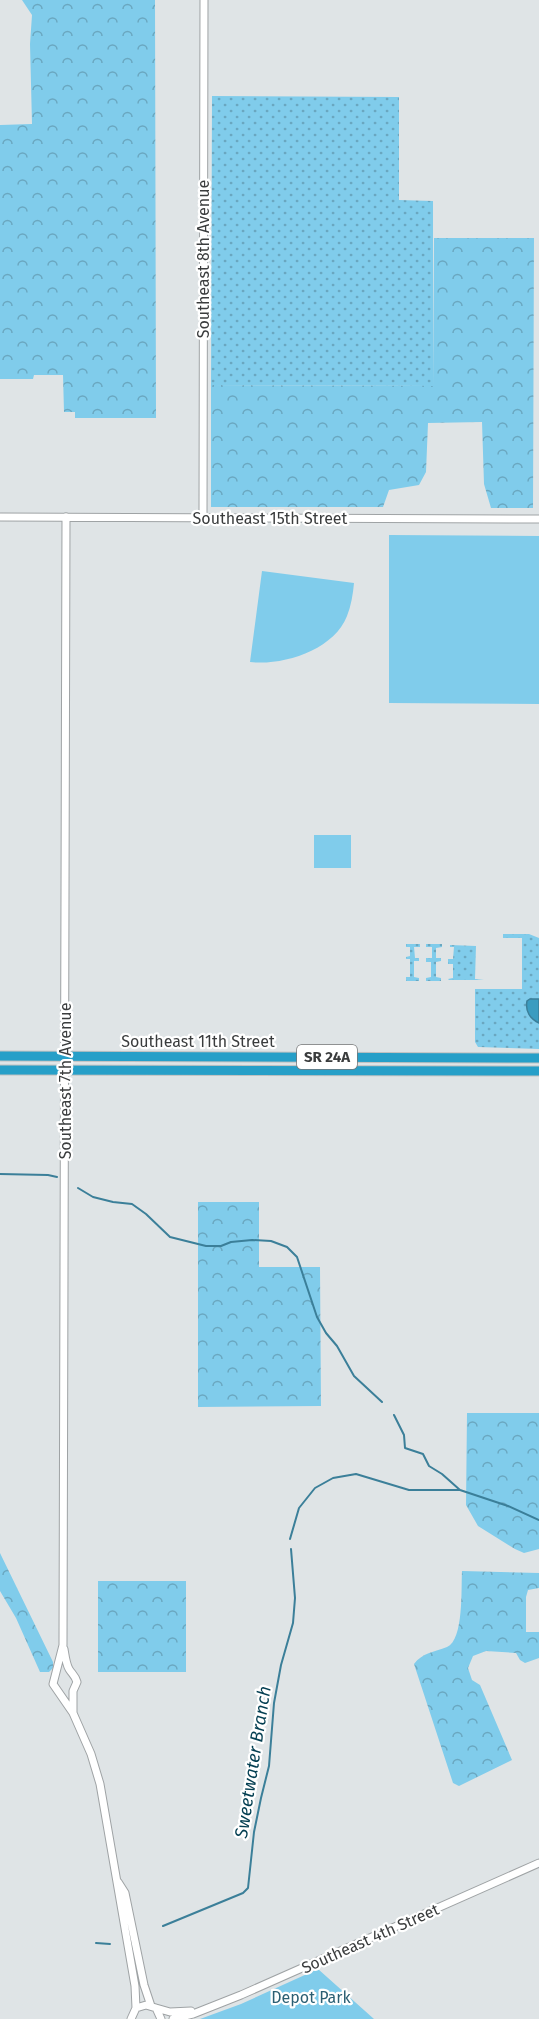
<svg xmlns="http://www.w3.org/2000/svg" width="539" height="2019" viewBox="0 0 539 2019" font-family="'Fira Sans',sans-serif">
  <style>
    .grass { fill: url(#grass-dots) }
    .forest { fill: url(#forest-crowns) }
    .green { fill: #80cceb }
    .water { fill: #3b9cc0; stroke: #3b7f99; stroke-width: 1.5 }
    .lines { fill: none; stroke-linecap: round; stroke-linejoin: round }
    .stream { stroke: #3b7f99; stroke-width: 2 }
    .minor-casing { stroke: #9fa3a5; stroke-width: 9 }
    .highway-casing { stroke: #c0c1c1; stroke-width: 11 }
    .minor { stroke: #fff; stroke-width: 7 }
    .highway { stroke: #269fc8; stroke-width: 9 }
    .labels { text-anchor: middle; stroke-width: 4.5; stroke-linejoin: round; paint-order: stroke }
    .shield { fill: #fff; stroke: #757677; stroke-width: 1.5 }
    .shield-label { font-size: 15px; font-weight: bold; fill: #3a3c3d }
    .street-label { font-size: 16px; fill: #3a3c3d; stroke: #fff }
    .park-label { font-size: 16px; fill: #2b5f73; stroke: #fff }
    .water-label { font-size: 18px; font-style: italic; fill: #033e51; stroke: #fff }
  </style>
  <defs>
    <pattern id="grass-dots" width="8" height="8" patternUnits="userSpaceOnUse" patternTransform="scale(1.5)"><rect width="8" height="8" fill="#80cceb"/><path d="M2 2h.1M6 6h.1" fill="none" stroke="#6aa7c0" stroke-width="1.8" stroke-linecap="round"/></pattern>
    <pattern id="forest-crowns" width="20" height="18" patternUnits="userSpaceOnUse" patternTransform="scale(1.5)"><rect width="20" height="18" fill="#80cceb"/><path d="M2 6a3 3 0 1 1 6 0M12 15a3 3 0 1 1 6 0" fill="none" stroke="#6aa7c0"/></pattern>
  </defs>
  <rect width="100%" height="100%" fill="#dfe4e6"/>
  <path class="grass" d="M 212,96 L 399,97 L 399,200 L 433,201 L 433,386 L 211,385 Z
    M 503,934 L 529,934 L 539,938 L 539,1049 L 478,1047 L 475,1042 L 475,989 L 522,989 L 522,938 L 503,938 Z
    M 406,944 L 420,944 L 420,947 L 414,947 L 415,958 L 419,958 L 419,961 L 414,961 L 414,977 L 419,978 L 419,981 L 406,981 L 406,977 L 410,977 L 410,959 L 406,959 L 406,957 L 410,956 L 410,947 L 406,947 Z
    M 426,944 L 442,944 L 442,947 L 436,948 L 436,958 L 441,958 L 441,961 L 436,962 L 436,977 L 441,978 L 441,981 L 426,981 L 426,978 L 431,977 L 431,962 L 426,962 L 426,958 L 432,958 L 432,947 L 426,947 Z
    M 450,945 L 476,946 L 475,979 L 484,980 L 449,980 L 448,979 L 453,978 L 453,964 L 448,964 L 448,959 L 453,959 L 454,947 L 450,947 Z"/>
  <path class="forest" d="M 22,0 L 155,0 L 156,418 L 75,418 L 75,412 L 64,412 L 63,375 L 34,375 L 33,379 L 0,379 L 0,125 L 32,124 L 30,44 L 32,15 Z
    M 434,238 L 534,238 L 533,508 L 491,508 L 484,484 L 482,422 L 428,423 L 426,472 L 419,485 L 389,490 L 383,507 L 211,507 L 211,385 L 433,386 Z
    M 198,1202 L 259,1202 L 259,1267 L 320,1267 L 321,1406 L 198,1407 Z
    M 467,1413 L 539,1413 L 539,1549 L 524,1553 L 515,1549 L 478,1526 L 466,1505 Z
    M 0,1553 L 53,1662 L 53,1668 L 49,1672 L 40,1672 L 16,1618 L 0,1591 Z
    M 462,1571 L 539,1573 L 539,1588 L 528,1590 L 526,1597 L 526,1632 L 539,1632 L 539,1658 L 525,1663 L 520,1660 L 516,1653 L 486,1651 L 473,1656 L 468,1668 L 472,1680 L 480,1685 L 512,1760 L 459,1786 L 453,1783 L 414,1664 C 422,1653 434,1652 447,1647 C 464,1640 461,1588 462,1571 Z
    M 98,1581 L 186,1581 L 186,1672 L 98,1672 Z"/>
  <path class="green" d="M 389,535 L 539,536 L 539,704 L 389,703 Z
    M 262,571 L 354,583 C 353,594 351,606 347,616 C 334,650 283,666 250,662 Z
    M 314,835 L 351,835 L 351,868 L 314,868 Z
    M 318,1969 L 374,2019 L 200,2019 L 241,2004 Z"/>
  <path class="water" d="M 530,999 L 539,999 L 539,1023 C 530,1019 525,1011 527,1001 Z"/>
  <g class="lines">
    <path class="stream" d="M 0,1174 L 48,1175 L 57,1177
      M 78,1188 L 93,1197 L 113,1202 L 132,1204 L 146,1214 L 170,1237 L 206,1246 L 221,1246 L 231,1242 L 252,1240 L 271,1241 L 287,1247 L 297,1257 L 317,1317 L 326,1333 L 337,1346 L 354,1376 L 382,1402
      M 394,1415 L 404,1435 L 405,1448 L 423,1454 L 429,1466 L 442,1474 L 460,1490
      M 290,1539 L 299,1508 L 315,1488 L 333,1478 L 356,1474 L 409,1490 L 460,1490 L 508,1506 L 539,1520
      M 163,1926 L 243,1893 L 248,1888 L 254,1832 L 261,1798 L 269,1766 L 274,1703 L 281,1665 L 293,1623 L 295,1598 L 291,1549
      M 96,1943 L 110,1944"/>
    <defs>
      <path id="minor" d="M 0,517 L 539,519
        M 66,517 L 63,1645 L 53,1684 L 73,1713
        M 203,518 L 204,0
        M 64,1649 C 65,1655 66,1664 69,1669 C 72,1674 75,1675 77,1682 L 73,1691 L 73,1713 L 91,1754 L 100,1784 L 135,1986 L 136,2008
        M 118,1882 L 125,1893 L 144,1985 L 151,2006
        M 156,2008 L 170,2012 L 191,2011
        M 131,2019 L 136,2008 L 146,2005 L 156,2008 L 161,2019
        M 173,2019 L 193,2014 L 241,1995 L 539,1863"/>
      <path id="highway" d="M 0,1056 L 539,1058
        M 0,1070 L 539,1071"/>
    </defs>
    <use href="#minor" class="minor-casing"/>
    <use href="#highway" class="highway-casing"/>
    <use href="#minor" class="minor"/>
    <use href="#highway" class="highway"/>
  </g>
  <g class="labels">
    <rect class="shield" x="297" y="1045" width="60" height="24" rx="4.5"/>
    <g class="shield-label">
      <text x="327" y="1062">SR 24A</text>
    </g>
    <g class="street-label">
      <text transform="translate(203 259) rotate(-90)" y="6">Southeast 8th Avenue</text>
      <text x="270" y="524">Southeast 15th Street</text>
      <text x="198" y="1047">Southeast 11th Street</text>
      <text transform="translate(65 1081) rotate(-90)" y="6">Southeast 7th Avenue</text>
      <text transform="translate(370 1938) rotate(-24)" y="6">Southeast 4th Street</text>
    </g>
    <g class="park-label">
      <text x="311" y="2003">Depot Park</text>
    </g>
    <g class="water-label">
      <text transform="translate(253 1762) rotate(-81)" y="6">Sweetwater Branch</text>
    </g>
  </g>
</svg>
